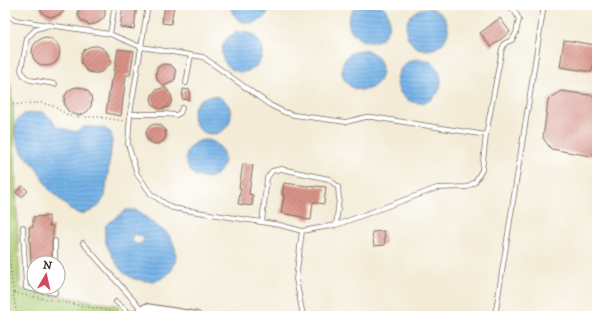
<svg xmlns="http://www.w3.org/2000/svg" width="602" height="321" viewBox="0 0 602 321" font-family="'IM FELL DW Pica',serif">
  <style>
    .park { fill: #a9c76e; stroke: #727846 }
    .water { fill: url(#water-rules); stroke: #586f84; fill-rule: evenodd }
    .building { fill: url(#building-hatch) }
    .lines { fill: none; stroke-linecap: round; stroke-linejoin: round }
    .service-casing { stroke: #7b6e5e; stroke-width: 5.5 }
    .minor-casing { stroke: #7b6e5e; stroke-width: 10 }
    .path { stroke: #7b6e5e; stroke-width: 1.5; stroke-dasharray: 1 3; stroke-linecap: butt }
    .service { stroke: #fff; stroke-width: 4 }
    .minor { stroke: #fff; stroke-width: 8 }
  </style>
  <defs>
    <pattern id="water-rules" width="6" height="5" patternUnits="userSpaceOnUse"><rect width="6" height="5" fill="#76b4e9"/><path d="M0 2.5h6" fill="none" stroke="#6293bc"/></pattern>
    <pattern id="building-hatch" width="6" height="6" patternUnits="userSpaceOnUse"><rect width="6" height="6" fill="#d99387"/><path d="M-1 1l2-2M0 6l6-6M5 7l2-2" fill="none" stroke="#b1786e"/></pattern>
  </defs>
  <rect width="100%" height="100%" fill="#fff"/>
  <filter id="ink" filterUnits="userSpaceOnUse"><feTurbulence type="fractalNoise" baseFrequency=".025" numOctaves="2"/><feDisplacementMap in="SourceGraphic" scale="8" xChannelSelector="R" yChannelSelector="G"/><feConvolveMatrix kernelMatrix="1 2 1 2 8 2 1 2 1" color-interpolation-filters="sRGB"/></filter>
  <filter id="wash" filterUnits="userSpaceOnUse"><feTurbulence type="fractalNoise" baseFrequency=".012" numOctaves="4" result="noise"/><feDisplacementMap in="SourceGraphic" scale="16" xChannelSelector="R" yChannelSelector="G"/><feGaussianBlur stdDeviation="0.9" result="paint"/><feColorMatrix in="noise" values="0 0 0 0 0 0 0 0 0 0 0 0 0 0 0 0 0 1.4 0 .05"/><feComposite in="paint" operator="in"/></filter>
  <g filter="url(#wash)">
    <rect width="100%" height="100%" fill="#f3ebd6"/>
    <path class="park" d="M 5,45 L 13,105 L 20,289 L 120,306 L 115,316 L 5,316 Z"/>
    <path class="water" d="M 230,5 L 270,5 C 266,29 234,29 230,5 Z
      M 358,5 C 363,5 377,4 380,5 C 390,9 391,25 386,33 C 369,59 331,24 358,5 Z
      M406 29a21 21 0 1 1 42 0a21 21 0 1 1-42 0Z
      M222 52a20 20 0 1 1 40 0a20 20 0 1 1-40 0Z
      M342 70a20 20 0 1 1 40 0a20 20 0 1 1-40 0Z
      M397 81a22 22 0 1 1 44 0a22 22 0 1 1-44 0Z
      M193 115a19 19 0 1 1 38 0a19 19 0 1 1-38 0Z
      M 43,112 L 52,120 L 57,127 L 76,132 L 84,127 L 95,127 L 104,128 L 111,133 L 112,142 L 105,196 L 99,206 L 89,212 L 80,214 L 71,210 L 49,189 L 34,165 L 23,154 L 17,141 L 15,128 L 17,120 L 24,114 Z
      M186 159a19 19 0 1 1 38 0a19 19 0 1 1-38 0Z
      M 126,210 L 136,210 C 144,216 152,222 161,229 C 164,231 168,233 170,237 C 184,258 172,283 146,281 C 140,280 134,280 129,276 C 121,272 117,265 113,257 C 106,244 103,241 106,225 ZM 136,234 L 144,238 L 144,240 C 141,244 138,245 133,243 L 132,239 L 133,235 Z"/>
    <g id="blocks">
      <path class="building" d="M 39,5 L 67,5 L 64,11 L 61,14 L 56,16 L 52,17 L 47,16 L 43,13 L 41,10 Z
        M 79,5 L 104,5 L 105,10 L 105,15 L 103,19 L 99,22 L 95,24 L 90,25 L 82,21 L 79,17 L 78,13 Z
        M 123,5 L 137,5 L 134,29 L 120,27 Z
        M 165,5 L 174,5 L 171,24 L 162,23 Z
        M 500,18 L 510,32 L 491,47 L 480,33 Z
        M32 52a14 14 0 1 1 28 0a14 14 0 1 1-28 0Z
        M 564,40 L 596,45 L 592,72 L 560,67 Z
        M 94,46 L 98,46 L 102,48 L 106,51 L 112,62 L 103,71 L 98,73 L 94,73 L 89,72 L 86,70 L 83,66 L 81,62 L 81,57 L 82,53 L 85,49 L 89,47 Z
        M 118,49 L 134,51 L 130,75 L 126,75 L 121,116 L 106,113 L 111,80 L 113,80 Z
        M 164,64 L 171,65 L 175,69 L 176,73 L 175,79 L 172,82 L 164,86 L 157,80 L 156,73 L 158,67 Z
        M 165,87 L 171,95 L 172,100 L 170,105 L 168,107 L 162,109 L 159,109 L 153,105 L 151,99 L 152,95 L 156,90 Z
        M64 101a14 14 0 1 1 28 0a14 14 0 1 1-28 0Z
        M 183,89 L 190,90 L 189,100 L 182,99 Z
        M 561,91 L 597,96 L 597,150 L 591,156 L 551,149 L 543,138 L 548,100 Z
        M146 134a10 10 0 1 1 20 0a10 10 0 1 1-20 0Z
        M 243,164 L 253,165 L 249,194 L 253,195 L 252,206 L 238,204 L 241,188 L 239,188 Z
        M 284,183 L 315,187 L 315,186 L 326,187 L 324,204 L 313,202 L 311,220 L 303,219 L 303,217 L 281,213 L 284,195 L 282,195 Z
        M 23,186 L 28,191 L 21,197 L 16,192 Z
        M 49,216 L 49,226 L 53,226 L 53,238 L 52,241 L 52,263 L 31,263 L 29,227 L 33,227 L 33,217 Z
        M 384,231 L 385,245 L 374,246 L 372,232 Z"/>
    </g>
  </g>
  <g filter="url(#ink)">
    <use href="#blocks" fill-opacity="0" stroke="#7b6e5e" stroke-width="1"/>
    <g class="lines">
      <defs>
        <path id="service" d="M 148,5 L 130,114 L 128,144 L 137,174 L 151,194 L 172,208 L 280,225 L 302,231 L 336,225 L 437,188 L 467,187 L 475,182 L 482,170 L 486,135 L 502,49 L 505,43 L 512,40 L 516,33 L 519,19 L 514,10 L 507,5
          M 5,11 L 5,13 L 15,20 L 110,34 L 141,47 L 203,57 L 270,105 L 284,112 L 294,115 L 346,122 L 366,117 L 372,117 L 486,135
          M 47,26 L 36,29 L 27,38 L 21,70 L 24,76 L 30,80 L 55,84
          M 110,34 L 115,5
          M 186,83 L 191,55
          M 130,114 L 165,114 L 176,115 L 180,113 L 182,108
          M 262,222 L 267,178 L 272,171 L 281,169 L 329,179 L 338,187 L 339,199 L 336,225
          M 23,227 L 26,288 L 55,293 L 55,287
          M 302,231 L 296,279 L 303,316
          M 55,241 L 55,263
          M 83,243 L 142,310
          M 116,302 L 133,316
          M 495,316 L 544,5"/>
        <path id="minor" d="M 133,316 L 146,308 L 197,316"/>
      </defs>
      <use href="#service" class="service-casing"/>
      <use href="#minor" class="minor-casing"/>
      <path class="path" d="M 5,105 L 35,103 L 42,103 L 53,106 L 68,115 L 74,117 L 99,117 L 124,121
        M 5,128 C 8,179 6,231 12,282 C 13,294 15,305 17,316
        M 14,293 L 120,313"/>
      <use href="#service" class="service"/>
      <use href="#minor" class="minor"/>
    </g>
  </g>
  <rect width="602" height="321" fill="none" stroke="#fff" stroke-width="20"/>
  <g transform="translate(46 275) rotate(9)"><circle r="19" fill="#ffffff" stroke="#b1aaa5"/>
  <path d="M0-3L7 15L0 10L-7 15Z" fill="#d1495b"/>
  <text y="-6" font-size="11" font-weight="bold" text-anchor="middle" fill="#3b2a1e">N</text>
  </g>
</svg>
